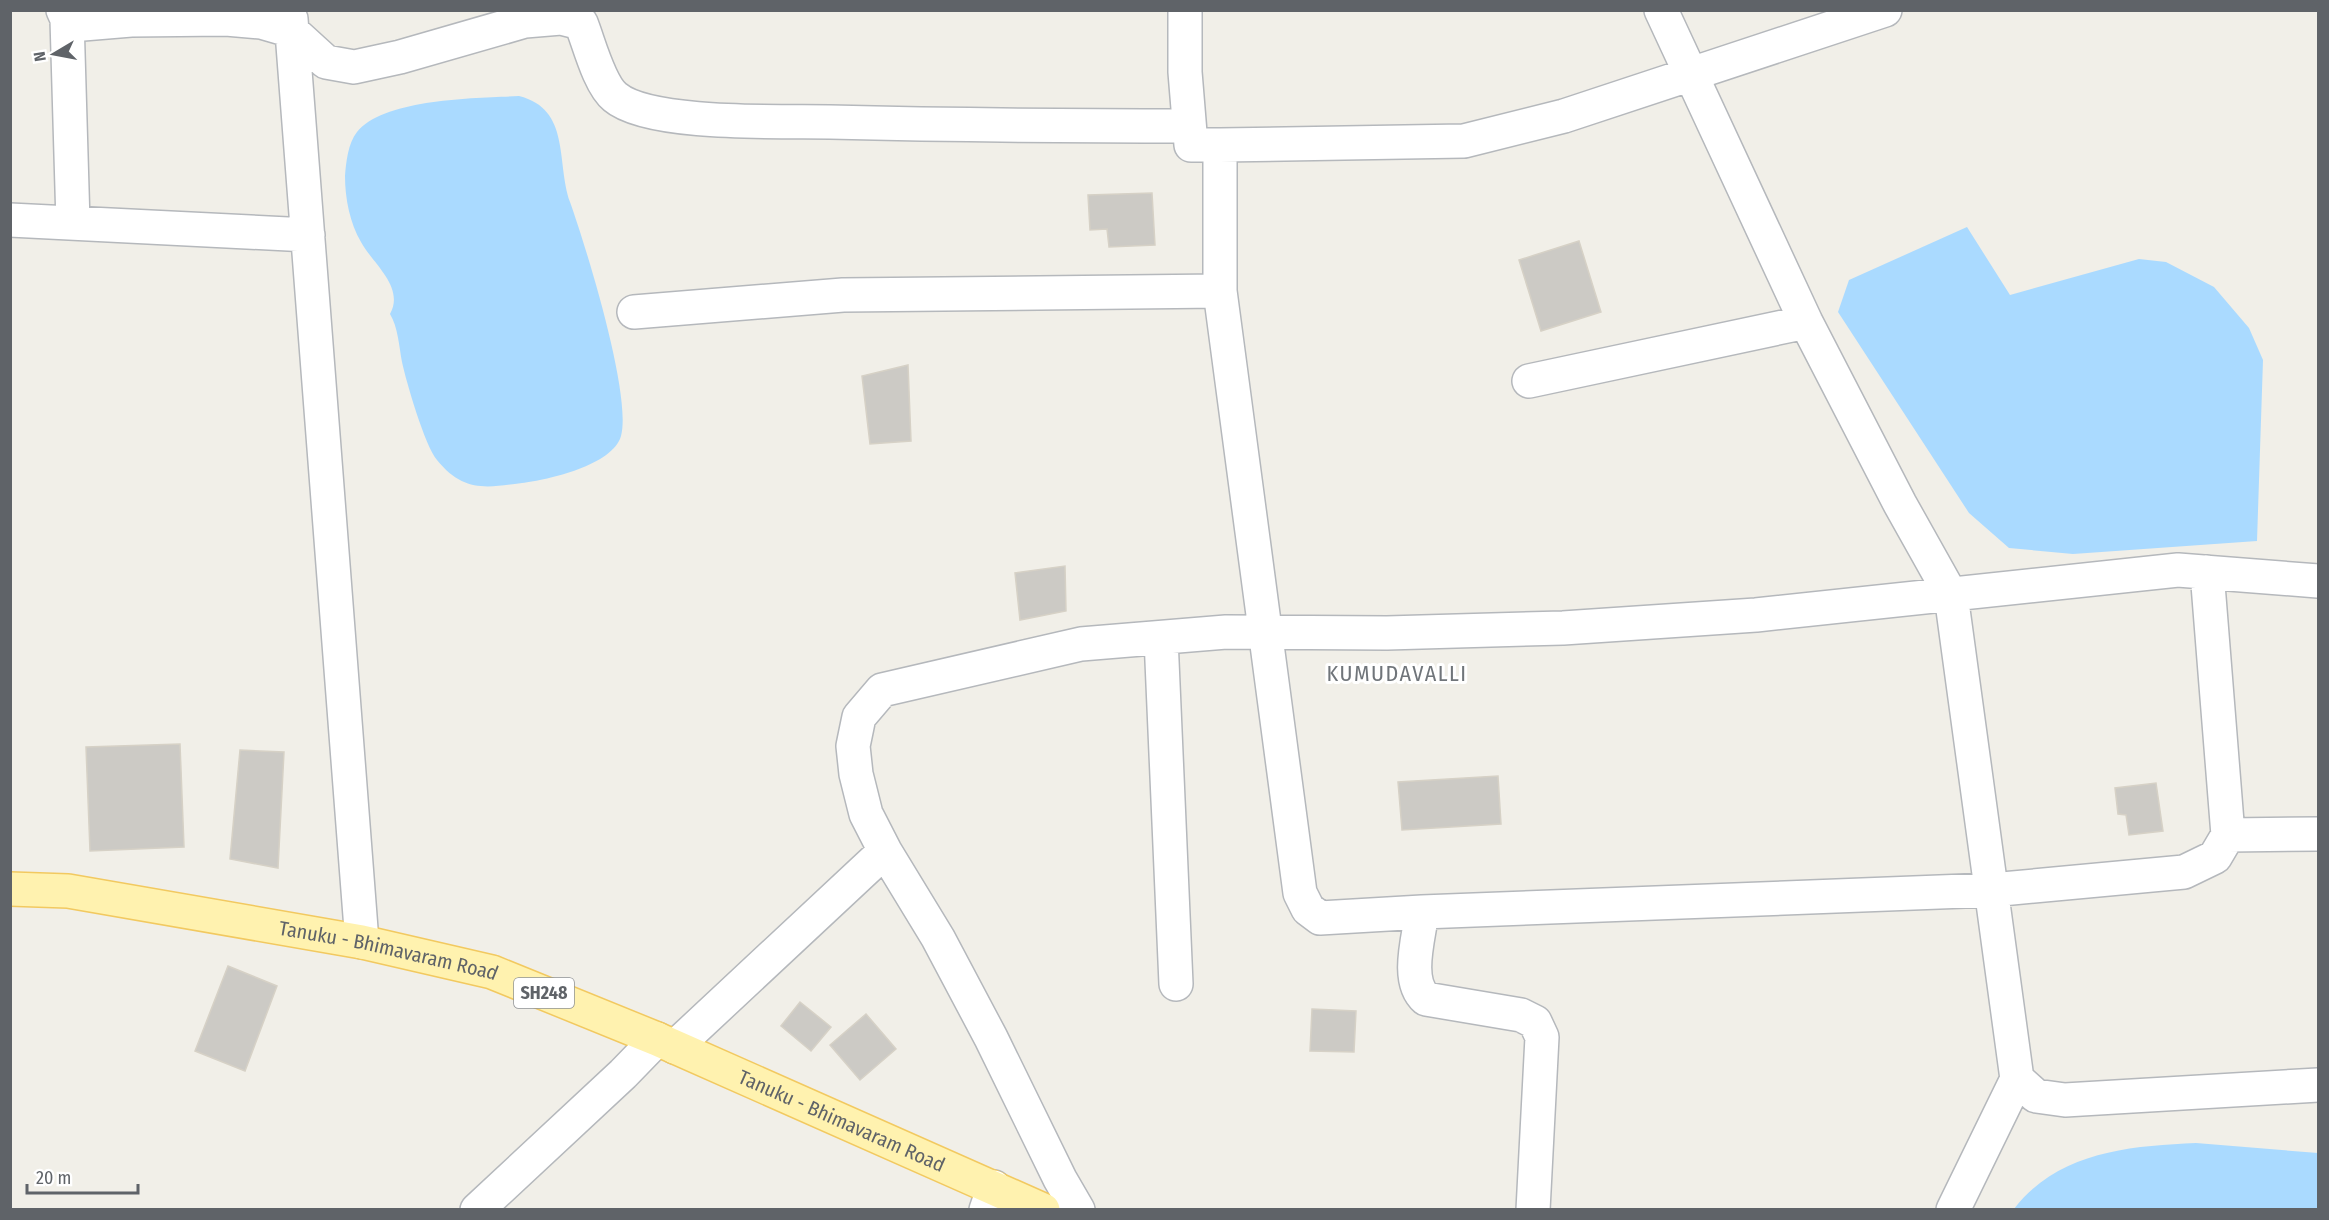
<svg xmlns="http://www.w3.org/2000/svg" width="2329" height="1220" viewBox="0 0 2329 1220" font-family="'Fira Sans Condensed',sans-serif">
  <style>
    .water { fill: #aadaff }
    .building { fill: #cccac5; stroke: #d6d1c6; stroke-width: 1.5 }
    .lines { fill: none; stroke-linecap: round; stroke-linejoin: round }
    .minor-casing { stroke: #b5b8bc; stroke-width: 36 }
    .major-casing { stroke: #f2c960; stroke-width: 36 }
    .minor { stroke: #fff; stroke-width: 33 }
    .major { stroke: #fff2af; stroke-width: 33 }
    .labels { text-anchor: middle; stroke-width: 6; stroke-linejoin: round; paint-order: stroke }
    .shield { fill: #fff; stroke: #8f9295; stroke-width: 1.5 }
    .shield-label { font-size: 18px; font-weight: bold; fill: #5f6368 }
    .street-label { font-size: 20px; fill: #5f6368; stroke: #fff }
    .quarter-label { font-size: 22px; letter-spacing: 1.5px; fill: #70757a; stroke: #fff }
  </style>
  <rect width="100%" height="100%" fill="#f1efe8"/>
  <path class="water" d="M 519,96 C 571,109 556,162 570,202 C 586,247 632,395 621,436 C 613,465 548,480 522,483 C 485,488 463,492 437,460 C 425,446 406,381 402,362 C 399,346 398,327 390,314 C 405,287 373,264 361,242 C 350,223 345,199 345,176 C 346,163 348,143 357,132 C 384,98 478,98 519,96 Z
    M 1967,227 L 2010,295 L 2139,259 L 2166,262 L 2214,287 L 2249,328 L 2263,360 L 2257,541 L 2073,554 L 2009,548 L 1969,513 L 1838,312 L 1849,280 Z
    M 2196,1143 L 2318,1153 L 2318,1209 L 2014,1209 C 2058,1152 2128,1146 2196,1143 Z"/>
  <path class="building" d="M 1152,193 L 1155,245 L 1109,247 L 1107,229 L 1090,230 L 1088,195 Z
    M 1579,241 L 1601,312 L 1541,331 L 1519,260 Z
    M 908,365 L 911,441 L 870,444 L 862,376 Z
    M 1065,566 L 1066,611 L 1020,620 L 1015,573 Z
    M 180,744 L 184,847 L 90,851 L 86,747 Z
    M 240,750 L 284,752 L 278,868 L 230,859 Z
    M 1498,776 L 1501,824 L 1402,830 L 1398,782 Z
    M 2156,783 L 2163,831 L 2129,835 L 2126,815 L 2118,814 L 2115,788 Z
    M 228,966 L 277,986 L 245,1071 L 195,1051 Z
    M 800,1002 L 831,1027 L 811,1051 L 781,1026 Z
    M 1312,1009 L 1356,1011 L 1354,1052 L 1310,1051 Z
    M 866,1014 L 896,1049 L 860,1080 L 830,1045 Z"/>
  <g class="lines">
    <defs>
      <path id="minor" d="M 63,10 L 67,19 L 83,24 L 131,20 L 226,19 L 261,22 L 292,31 L 326,62 L 354,67 L 400,57 L 525,21 L 561,18 L 581,23 C 589,43 599,84 615,97 C 649,126 782,121 830,122 C 950,125 1069,126 1189,126
        M 1185,10 L 1185,72 L 1191,145 L 1220,145 L 1464,141 L 1564,116 L 1885,10
        M 1661,10 L 1806,322 L 1900,504 L 1951,595 L 2017,1079 L 2036,1096 L 2065,1100 L 2318,1085
        M 67,19 L 73,223
        M 291,19 L 362,942
        M 1220,145 L 1220,291 L 1300,893 L 1308,909 L 1320,918 L 1422,912 L 1991,890 L 2184,872 L 2215,857 L 2228,835 L 2207,572
        M 10,220 L 308,235
        M 634,312 L 843,295 L 1220,291
        M 1529,381 L 1806,322
        M 1161,638 L 1176,984
        M 2228,835 L 2318,834
        M 1422,912 C 1419,937 1405,981 1426,999 L 1521,1015 L 1535,1022 L 1542,1037 L 1533,1210
        M 675,1047 L 885,851
        M 477,1210 L 623,1074 L 657,1039
        M 986,1210 L 994,1187
        M 1078,1210 L 1060,1179 L 991,1038 L 938,938 L 885,851 L 866,814 L 856,774 L 853,746 L 859,717 L 882,690 L 1081,644 L 1226,632 L 1387,633 L 1563,628 L 1756,615 L 2178,570 L 2318,581
        M 1953,1210 L 2017,1079"/>
      <g id="major">
        <path id="s1" d="M 10,889 L 68,891 L 362,942 L 492,972 L 657,1039 L 1043,1210"/>
      </g>
    </defs>
    <use href="#minor" class="minor-casing"/>
    <use href="#major" class="major-casing"/>
    <use href="#minor" class="minor"/>
    <use href="#major" class="major"/>
  </g>
  <g class="labels">
    <rect class="shield" x="514" y="978" width="60" height="30" rx="4.5"/>
    <g class="shield-label">
      <text x="544" y="999">SH248</text>
    </g>
    <g class="street-label">
      <text dy="7" stroke="none"><textPath href="#s1" startOffset="384">Tanuku - Bhimavaram Road</textPath></text>
      <text dy="7" stroke="none"><textPath href="#s1" startOffset="870">Tanuku - Bhimavaram Road</textPath></text>
    </g>
    <g class="quarter-label">
      <text x="1397" y="681">KUMUDAVALLI</text>
    </g>
  </g>
  <rect width="2329" height="1220" fill="none" stroke="#5f6368" stroke-width="24"/>
  <g transform="translate(54 54) rotate(260)" stroke="#ffffff" stroke-width="4.5" paint-order="stroke">
  <path d="M0-4.5L10 22L0 15L-10 22Z" fill="#5f6368"/>
  <text y="-9" font-size="16" font-weight="bold" text-anchor="middle" fill="#5f6368">N</text>
  </g>
  <path d="M27 1184v9h111v-9" fill="none" stroke="#5f6368" stroke-width="3"/>
  <text x="36" y="1184" font-size="18" fill="#5f6368" stroke="#ffffff" stroke-width="4.5" paint-order="stroke">20 m</text>
</svg>
